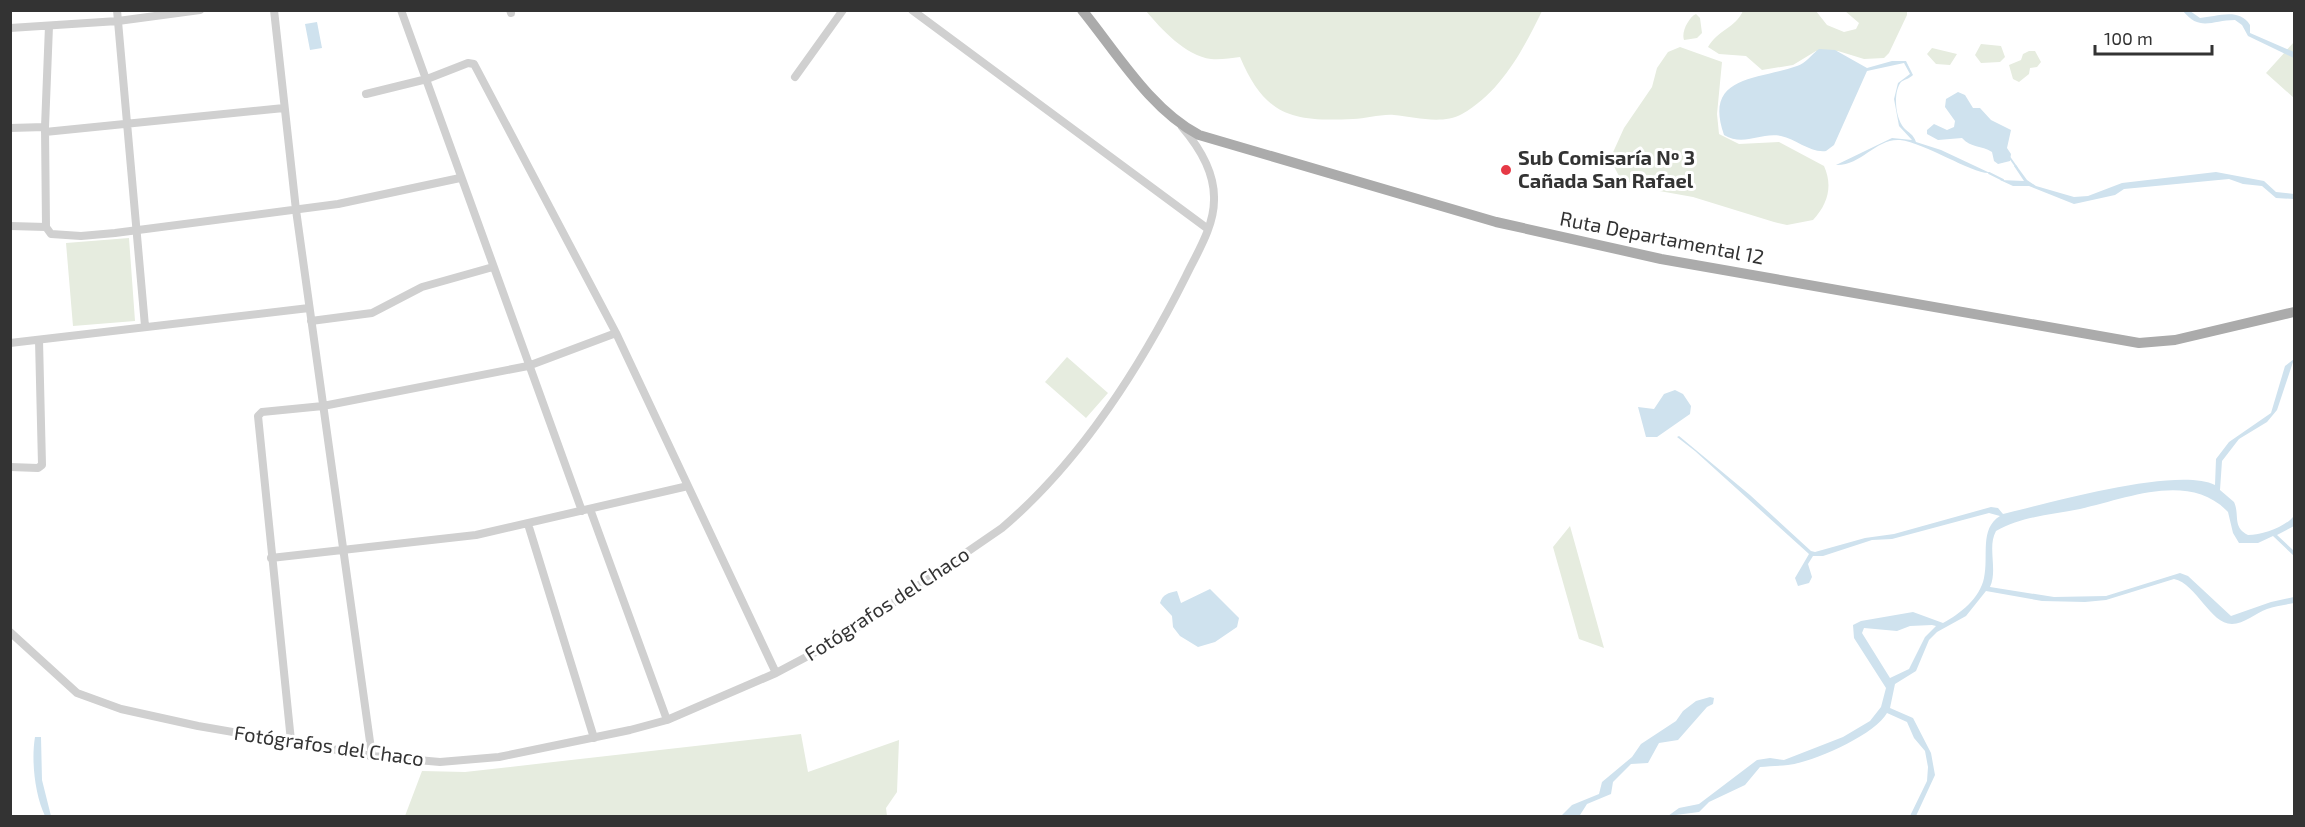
<svg xmlns="http://www.w3.org/2000/svg" width="2305" height="827" viewBox="0 0 2305 827" font-family="'Exo 2',sans-serif">
  <style>
    .green { fill: #e6ecdf }
    .water { fill: #cfe2ee; fill-rule: evenodd }
    .lines { fill: none; stroke-linecap: round; stroke-linejoin: round }
    .stream { stroke: #cfe2ee; stroke-width: 2 }
    .minor { stroke: #d0d0d0; stroke-width: 8 }
    .major { stroke: #ababab; stroke-width: 10 }
    .poi-dot { fill: #e63946; stroke: #fff; stroke-width: 2 }
    .labels { text-anchor: middle; stroke-width: 6; stroke-linejoin: round; paint-order: stroke }
    .poi-label { font-size: 20px; font-weight: bold; fill: #333; stroke: #fff; text-anchor: start }
    .street-label { font-size: 20px; fill: #333; stroke: #fff }
  </style>
  <rect width="100%" height="100%" fill="#fff"/>
  <path class="green" d="M 1146,11 L 1542,11 C 1523,50 1501,92 1462,114 C 1442,125 1415,117 1394,115 C 1380,114 1366,119 1353,119 C 1292,122 1265,116 1240,57 C 1231,58 1220,60 1211,59 C 1186,56 1161,29 1146,11 Z
    M 1743,11 L 1816,11 L 1827,25 L 1844,32 L 1856,29 L 1859,23 L 1845,11 L 1907,11 L 1907,15 L 1889,53 L 1884,58 L 1864,59 L 1838,51 L 1816,51 L 1793,65 L 1762,70 L 1746,56 L 1719,54 L 1708,47 C 1718,30 1735,28 1743,11 Z
    M 1696,14 L 1700,18 L 1702,33 L 1697,38 L 1684,40 C 1681,32 1689,17 1696,14 Z
    M 2294,42 L 2294,98 L 2266,73 Z
    M 1981,44 L 2001,46 L 2005,57 L 2000,62 L 1981,63 L 1975,55 Z
    M 1680,47 L 1722,62 L 1717,114 L 1719,134 L 1739,144 L 1779,142 L 1824,166 C 1833,186 1828,204 1813,220 L 1787,225 L 1774,222 L 1693,197 L 1637,187 L 1619,176 L 1610,159 L 1624,128 L 1652,87 L 1657,68 L 1668,52 Z
    M 1932,48 L 1957,54 L 1950,65 L 1936,64 L 1927,54 Z
    M 2029,51 L 2035,51 L 2041,62 L 2037,67 L 2030,68 L 2029,74 L 2019,82 L 2013,79 L 2009,65 L 2021,60 L 2023,54 Z
    M 129,238 L 135,321 L 73,326 L 66,243 Z
    M 1067,357 L 1108,393 L 1086,418 L 1045,382 Z
    M 1570,526 L 1604,648 L 1579,639 L 1553,547 Z
    M 801,734 L 808,772 L 899,740 L 897,792 L 886,808 L 887,816 L 405,816 L 422,771 L 465,772 Z"/>
  <path class="water" d="M 2183,11 L 2190,11 L 2200,18 C 2216,17 2239,7 2250,25 L 2250,33 L 2294,52 L 2294,58 L 2248,36 L 2242,25 L 2235,20 C 2212,20 2200,32 2183,11 Z
    M 317,22 L 322,48 L 310,50 L 305,24 Z
    M 1819,49 L 1835,50 L 1867,68 L 1892,61 L 1906,61 L 1913,75 C 1909,79 1905,79 1901,82 C 1893,92 1895,118 1904,128 C 1909,133 1913,134 1916,142 L 1941,150 L 1990,173 C 1974,175 1926,143 1900,140 C 1876,138 1861,166 1836,165 L 1892,138 L 1912,140 L 1899,126 L 1894,99 L 1898,83 L 1910,74 L 1904,63 L 1867,71 L 1834,145 L 1826,151 C 1810,153 1796,139 1781,136 C 1760,132 1744,147 1724,135 C 1703,75 1757,80 1797,66 C 1806,63 1811,55 1819,49 Z
    M 1958,92 L 1965,95 L 1973,108 L 1980,108 L 1991,120 L 2011,130 L 2007,148 L 2011,154 L 2010,161 L 1998,164 L 1994,161 L 1992,152 C 1981,145 1971,148 1962,138 L 1938,140 L 1927,134 L 1927,130 L 1934,124 L 1947,130 L 1954,127 L 1955,121 L 1945,107 L 1946,99 Z
    M 2016,165 L 2027,180 L 2036,186 L 2074,197 L 2088,196 L 2122,183 L 2216,172 L 2264,181 L 2276,192 L 2294,194 L 2294,199 L 2276,198 L 2262,186 L 2243,184 L 2229,179 L 2124,189 L 2115,195 L 2074,204 L 2029,186 L 2013,186 L 2000,180 L 2024,181 L 2014,166 Z
    M 2294,359 L 2277,410 L 2267,422 L 2239,439 L 2222,461 L 2220,490 L 2234,502 C 2240,515 2232,527 2248,535 C 2263,535 2285,527 2294,516 L 2294,526 L 2277,535 L 2294,551 L 2294,556 L 2273,536 L 2258,543 L 2239,543 L 2233,533 L 2228,512 C 2189,471 2126,499 2080,509 C 2051,515 2023,516 1996,531 C 1987,547 1998,570 1990,587 L 2054,597 L 2106,596 L 2180,573 L 2188,576 L 2231,616 L 2271,602 L 2294,597 L 2294,603 C 2285,605 2275,606 2267,609 C 2256,613 2244,624 2232,624 C 2210,624 2197,584 2174,579 L 2106,600 L 2085,602 L 2042,601 L 1986,591 L 1966,616 L 1937,632 L 1929,640 L 1916,671 L 1895,684 L 1890,708 L 1913,718 L 1931,753 L 1935,775 L 1916,816 L 1910,816 L 1927,781 L 1928,767 L 1925,751 L 1914,738 L 1907,722 L 1887,713 C 1875,735 1813,762 1788,765 C 1779,766 1769,766 1760,767 L 1745,785 L 1709,802 L 1699,812 L 1668,816 L 1679,808 L 1699,804 L 1757,760 L 1770,758 L 1784,760 L 1843,737 L 1870,721 L 1881,707 L 1886,688 L 1854,638 L 1853,625 L 1861,621 L 1913,612 L 1943,623 C 1960,614 1980,598 1984,578 C 1989,556 1979,529 2000,516 L 1989,513 L 1892,539 L 1872,540 L 1823,556 L 1813,556 L 1808,564 L 1812,577 L 1809,583 L 1798,586 L 1795,578 L 1809,554 L 1695,451 L 1677,437 L 1679,436 L 1750,495 L 1811,551 L 1815,552 L 1865,538 L 1894,534 L 1991,507 L 1998,508 L 2003,514 C 2046,504 2177,466 2215,485 L 2216,459 L 2229,442 L 2271,413 L 2285,366 ZM 1932,625 L 1936,626 L 1925,637 L 1909,669 L 1890,678 L 1862,633 L 1864,628 L 1897,631 L 1910,626 Z
    M 1675,390 L 1683,394 L 1691,406 L 1690,414 L 1657,437 L 1646,437 L 1638,407 L 1654,409 L 1664,394 Z
    M 1210,589 L 1239,618 L 1237,627 L 1215,642 L 1198,647 L 1180,636 L 1173,627 L 1172,616 L 1160,603 C 1163,594 1168,593 1177,591 L 1181,603 Z
    M 1710,697 L 1714,698 L 1713,704 L 1707,707 L 1678,740 L 1659,743 L 1648,763 L 1631,764 L 1613,782 L 1611,794 L 1587,804 L 1580,815 L 1561,816 L 1572,805 L 1599,794 L 1602,782 L 1632,757 L 1641,744 L 1676,721 L 1683,711 L 1696,701 Z
    M 35,737 L 41,737 L 42,780 L 51,816 L 45,816 C 35,795 31,761 35,737 Z"/>
  <g class="lines">
    <path class="stream" d="M 2010,158 L 2017,168
      M 1989,173 L 2003,180"/>
    <path class="minor" d="M 117,10 L 145,326
      M 274,10 L 296,210 L 372,756
      M 401,10 L 582,511
      M 510,10 L 511,13
      M 912,10 L 1208,229
      M 10,28 L 118,21 L 200,10
      M 795,77 L 843,10
      M 366,94 L 427,79 L 468,63 L 474,64 L 616,333 L 776,673
      M 10,128 L 45,127
      M 45,132 L 284,108
      M 10,226 L 46,227 L 51,234 L 81,236 L 115,233 L 338,204 L 460,178
      M 46,227 L 45,127 L 49,26
      M 311,321 L 372,313 L 422,287 L 493,267
      M 10,343 L 309,308
      M 10,467 L 38,468 L 42,465 L 39,340
      M 590,509 L 667,720
      M 528,524 L 594,738
      M 271,558 L 476,535 L 688,486
      M 10,632 L 77,693 L 121,709 L 198,726 L 372,756 L 440,762 L 499,757 L 630,730 L 667,720 L 776,673 L 842,638 L 1002,528 C 1081,461 1140,368 1186,276 C 1197,253 1214,227 1214,200 C 1215,172 1200,148 1182,127
      M 291,741 L 258,416 L 262,412 L 323,406 L 528,366 L 616,333"/>
    <path class="major" d="M 1082,10 C 1117,53 1150,109 1199,135 L 1496,222 L 1661,259 L 2139,343 L 2175,340 L 2294,312"/>
  </g>
  <circle class="poi-dot" cx="1506" cy="170" r="6"/>
  <g class="labels">
    <g class="poi-label">
      <text x="1518" y="165">Sub Comisaría Nº 3<tspan x="1518" dy="23">Cañada San Rafael</tspan></text>
    </g>
    <g class="street-label">
      <text transform="translate(1662 238) rotate(11)" y="7">Ruta Departamental 12</text>
      <text transform="translate(887 604) rotate(-33)" y="7">Fotógrafos del Chaco</text>
      <text transform="translate(329 746) rotate(8)" y="7">Fotógrafos del Chaco</text>
    </g>
  </g>
  <rect width="2305" height="827" fill="none" stroke="#333333" stroke-width="24"/>
  <path d="M2095 45v9h117v-9" fill="none" stroke="#333333" stroke-width="3"/>
  <text x="2104" y="45" font-size="18" fill="#333333" stroke="#ffffff" stroke-width="4.5" paint-order="stroke">100 m</text>
</svg>
